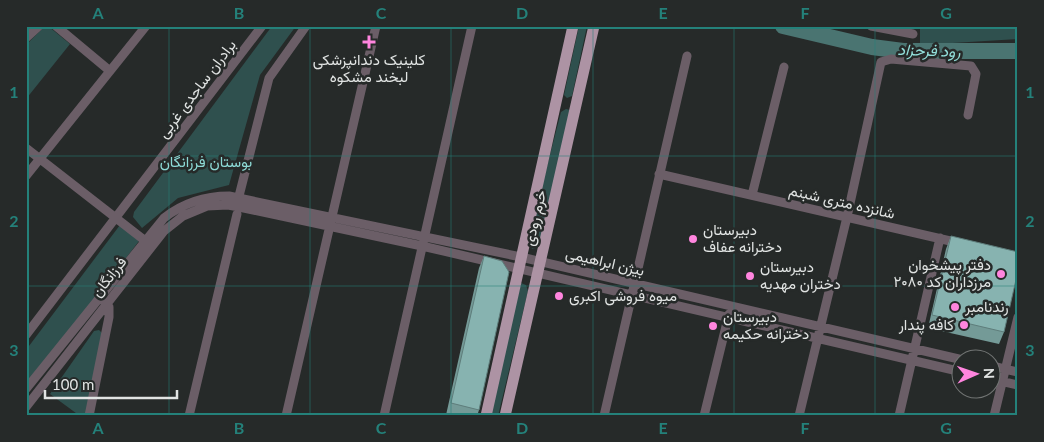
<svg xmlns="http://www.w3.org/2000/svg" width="1044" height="442" viewBox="0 0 1044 442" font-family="Lato,Vazirmatn,sans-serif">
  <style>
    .green { fill: #2f504e }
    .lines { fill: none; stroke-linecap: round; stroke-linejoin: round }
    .river { stroke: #4a7471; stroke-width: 16 }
    .minor { stroke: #6b5e67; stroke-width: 9 }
    .major { stroke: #ad93a4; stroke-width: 11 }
    .wall { fill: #749a97 }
    .building { fill: #87b3b0; stroke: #5e7d7b }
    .grid { fill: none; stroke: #24817a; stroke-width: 1; stroke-opacity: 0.55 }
    .poi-dot { fill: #ff85de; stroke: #262a29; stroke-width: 2 }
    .labels { text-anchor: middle; stroke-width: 5; stroke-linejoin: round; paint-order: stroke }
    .poi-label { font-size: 15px; fill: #e1e4e3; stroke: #262a29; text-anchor: start }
    .street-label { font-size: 15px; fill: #e1e4e3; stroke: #262a29 }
    .park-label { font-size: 15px; fill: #8ddad6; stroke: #262a29 }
    .water-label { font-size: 16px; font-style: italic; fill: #92dfda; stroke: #262a29 }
    .neatline { fill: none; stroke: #24817a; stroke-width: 2 }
    .grid-label { font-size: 16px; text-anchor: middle; font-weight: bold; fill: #24817a }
  </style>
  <rect width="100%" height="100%" fill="#262a29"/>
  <path class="green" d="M 45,26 L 48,26 L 70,44 L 26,99 L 26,45 Z
    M 272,26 L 296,26 L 260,75 L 229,185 L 178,198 L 142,228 L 133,217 L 134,212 Z
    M 579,26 L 587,26 L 572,96 L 567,98 L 564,95 Z
    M 920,26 L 1018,26 L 1018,39 L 920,45 Z
    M 566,109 L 570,110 L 540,247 L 532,249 L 528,240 L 561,112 Z
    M 120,225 L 139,241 L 26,388 L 26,350 Z
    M 521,283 L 526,285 L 528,291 L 498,416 L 489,416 Z
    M 99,330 L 103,334 L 86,416 L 80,416 L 50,394 L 94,331 Z"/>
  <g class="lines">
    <path class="river" d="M 783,26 L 872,47 L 903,51 L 1018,51"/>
    <path class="minor" d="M 56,26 L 110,71
      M 871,26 L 913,34
      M 26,38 L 39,26
      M 26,148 L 148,243
      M 659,174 L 959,243
      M 26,176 L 146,26
      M 752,195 L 784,67
      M 238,200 L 269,78 L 306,26
      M 26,335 L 262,26
      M 992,366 L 1018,372
      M 992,379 L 1018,385
      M 26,389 L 164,218 C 183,203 205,196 229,196 L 521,257 L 963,360
      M 26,407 L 164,231 L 183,216 L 207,206 L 228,205 L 239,207 L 422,246 L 962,372
      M 89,416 L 109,317 L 109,307 L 103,300
      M 189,416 L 237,214
      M 286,416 L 376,26
      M 384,416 L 472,26
      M 604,416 L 687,56
      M 704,416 L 729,314
      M 799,416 L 847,217 L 881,62 L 891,59 L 971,66 L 976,74 L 968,115
      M 899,416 L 940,238
      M 994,416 L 1018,317"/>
    <path class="major" d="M 486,416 L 573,26
      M 505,416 L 594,26"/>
  </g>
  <path class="wall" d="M 951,236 L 1004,332 L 999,344 L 928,328 L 946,249 Z
    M 484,256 L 479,410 L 477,416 L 448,416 L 446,415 L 479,268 Z"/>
  <path class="building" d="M 951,236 L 1018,252 L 1018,271 L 1004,332 L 932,315 Z
    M 484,256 L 502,261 L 509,272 L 479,410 L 451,403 Z"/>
  <path class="grid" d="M 169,26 L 169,416M 310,26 L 310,416M 451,26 L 451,416M 593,26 L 593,416M 734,26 L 734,416M 875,26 L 875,416M 26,156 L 1018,156M 26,286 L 1018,286"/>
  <g class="poi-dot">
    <path d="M366.5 34.5h5v5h5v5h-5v5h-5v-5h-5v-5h5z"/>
    <circle cx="693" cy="239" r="5"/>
    <circle cx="1001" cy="274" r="5"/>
    <circle cx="750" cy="276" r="5"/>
    <circle cx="559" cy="296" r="5"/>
    <circle cx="955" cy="307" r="5"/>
    <circle cx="964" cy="325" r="5"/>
    <circle cx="713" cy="326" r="5"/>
  </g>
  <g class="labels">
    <g class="poi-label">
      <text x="369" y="65" text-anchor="middle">کلینیک دندانپزشکی<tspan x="369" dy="17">لبخند مشکوه</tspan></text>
      <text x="703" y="235">دبیرستان<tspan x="703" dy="17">دخترانه عفاف</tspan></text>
      <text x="991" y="270" text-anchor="end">دفتر پیشخوان<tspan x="991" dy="17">مرزداران کد ۲۰۸۰</tspan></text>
      <text x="760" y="272">دبیرستان<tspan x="760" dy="17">دختران مهدیه</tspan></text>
      <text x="569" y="301">میوه فروشی اکبری</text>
      <text x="965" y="312">رندنامبر</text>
      <text x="723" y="322">دبیرستان<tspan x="723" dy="17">دخترانه حکیمه</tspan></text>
      <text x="954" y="330" text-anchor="end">کافه پندار</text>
    </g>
    <g class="street-label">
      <text transform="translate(197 89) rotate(-53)" y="5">برادران ساجدی غربی</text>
      <text transform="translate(842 202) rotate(13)" y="5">شانزده متری شبنم</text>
      <text transform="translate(535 218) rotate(-77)" y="5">خرم رودی</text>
      <text transform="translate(605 262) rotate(13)" y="5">بیژن ابراهیمی</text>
      <text transform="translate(109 277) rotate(-52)" y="5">فرزانگان</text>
    </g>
    <g class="park-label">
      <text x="206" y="167">بوستان فرزانگان</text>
    </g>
    <g class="water-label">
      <text transform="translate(929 50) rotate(2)" y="6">رود فرحزاد</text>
    </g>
  </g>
  <rect width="1044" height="442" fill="none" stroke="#262a29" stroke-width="55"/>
  <g transform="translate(976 374) rotate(88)"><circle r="24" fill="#262a29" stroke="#717473"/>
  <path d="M0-4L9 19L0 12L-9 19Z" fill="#ff85de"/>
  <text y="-8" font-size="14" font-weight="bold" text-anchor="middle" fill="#e1e4e3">N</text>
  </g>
  <path d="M45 390v8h132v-8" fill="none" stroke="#e1e4e3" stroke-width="2.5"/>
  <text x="52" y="390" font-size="15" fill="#e1e4e3" stroke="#262a29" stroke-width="4" paint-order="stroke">100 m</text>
  <rect x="28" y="28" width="988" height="386" class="neatline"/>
  <g class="grid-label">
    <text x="98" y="19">A</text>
    <text x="239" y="19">B</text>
    <text x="381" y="19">C</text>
    <text x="522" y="19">D</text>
    <text x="663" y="19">E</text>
    <text x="805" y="19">F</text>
    <text x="946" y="19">G</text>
    <text x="14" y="98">1</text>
    <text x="1030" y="98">1</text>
    <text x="14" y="227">2</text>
    <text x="1030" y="227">2</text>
    <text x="14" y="356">3</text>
    <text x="1030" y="356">3</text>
    <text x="98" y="434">A</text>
    <text x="239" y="434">B</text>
    <text x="381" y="434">C</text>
    <text x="522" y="434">D</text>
    <text x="663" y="434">E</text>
    <text x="805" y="434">F</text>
    <text x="946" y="434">G</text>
  </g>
</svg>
